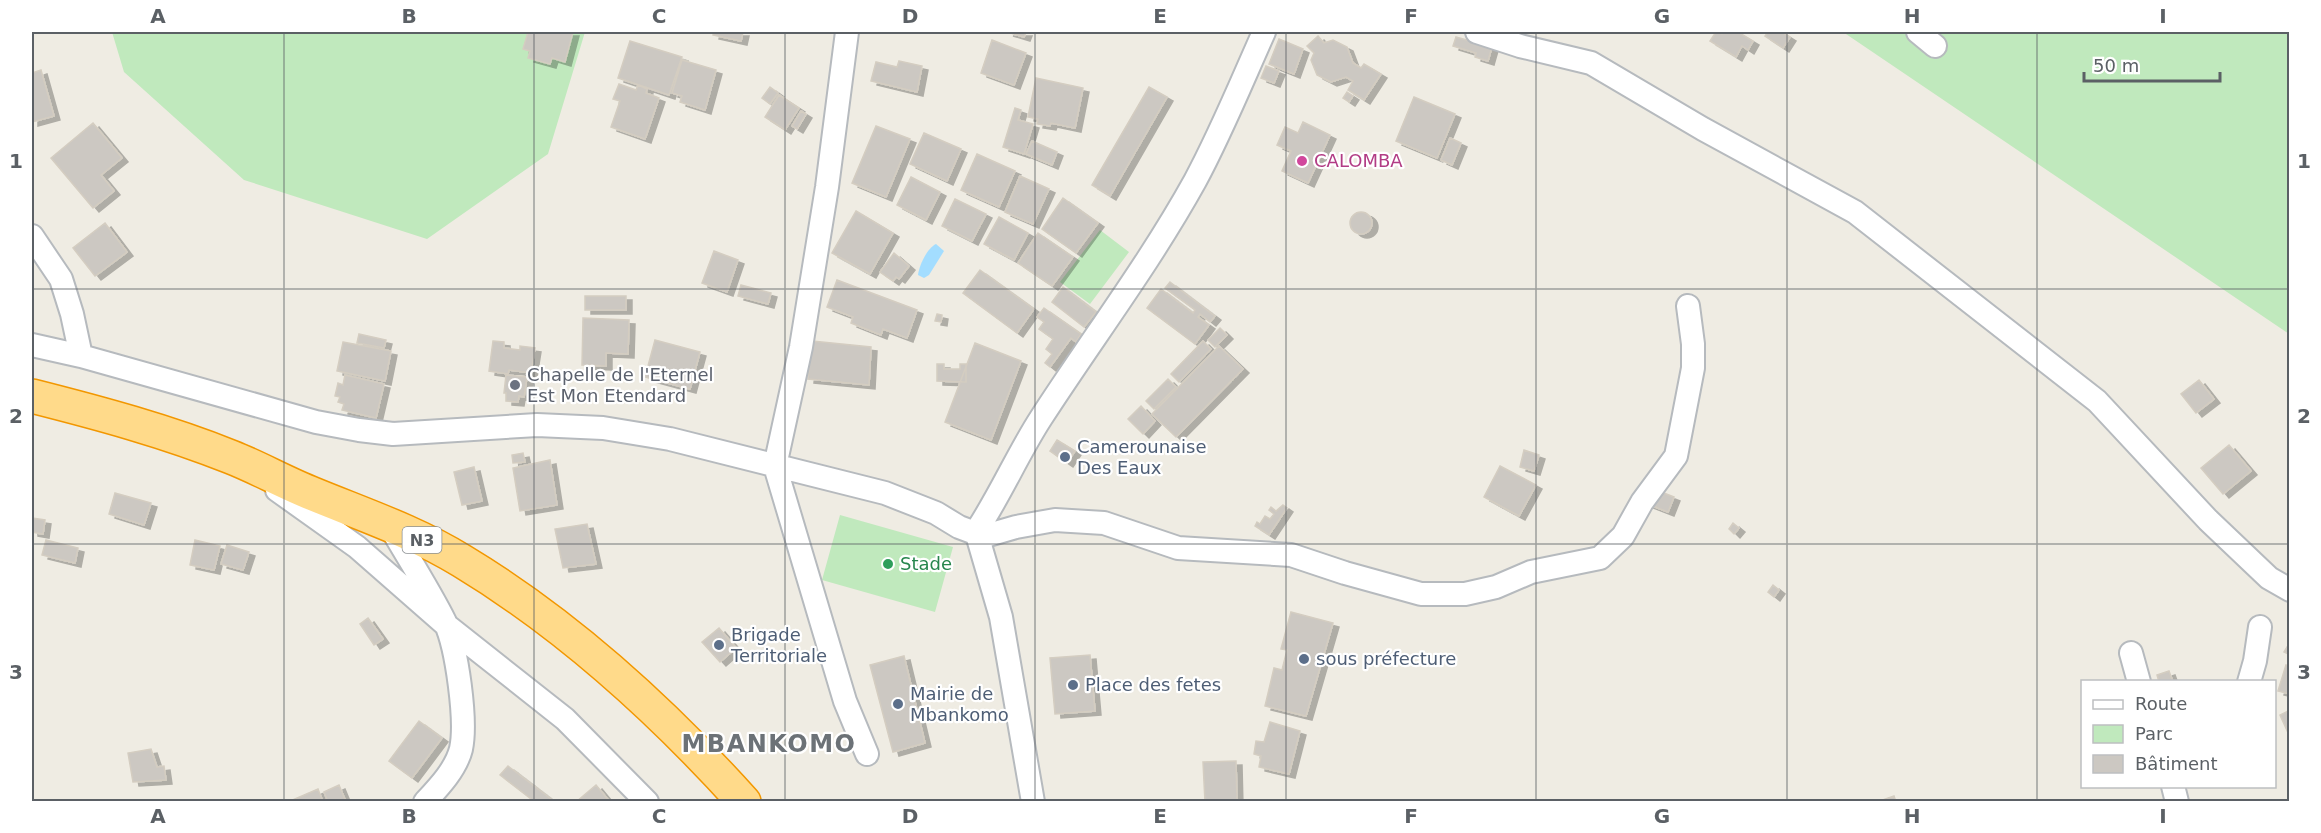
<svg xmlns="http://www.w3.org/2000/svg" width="2321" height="833" viewBox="0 0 2321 833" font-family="'DejaVu Sans',sans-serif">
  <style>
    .green { fill: #c0e9bd }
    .water { fill: #a3ddff }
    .building { fill: #ccc8c2; stroke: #d4cdc1; stroke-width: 1.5; filter: url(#shadow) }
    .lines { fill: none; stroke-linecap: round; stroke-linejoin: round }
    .minor-casing { stroke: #b6babe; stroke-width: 26 }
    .highway-casing { stroke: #f29700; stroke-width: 36 }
    .minor { stroke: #fff; stroke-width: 22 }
    .highway { stroke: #ffda8a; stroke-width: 33 }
    .grid { fill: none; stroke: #5b6065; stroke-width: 1.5; stroke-opacity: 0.55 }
    .hotel-dot { fill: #d1479c; stroke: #fff; stroke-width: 2 }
    .worship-dot { fill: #6b7280; stroke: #fff; stroke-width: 2 }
    .service-dot { fill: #5c6f8a; stroke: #fff; stroke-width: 2 }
    .leisure-dot { fill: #2e9e5b; stroke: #fff; stroke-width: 2 }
    .labels { text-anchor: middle; stroke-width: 4.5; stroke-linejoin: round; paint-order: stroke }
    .shield { fill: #fff; stroke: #8c9093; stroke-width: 1.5 }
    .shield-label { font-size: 16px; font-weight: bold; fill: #5b6065 }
    .hotel-label { font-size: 18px; fill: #b23c85; stroke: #fff; text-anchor: start }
    .worship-label { font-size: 18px; fill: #5b616d; stroke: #fff; text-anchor: start }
    .service-label { font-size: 18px; fill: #4e5e75; stroke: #fff; text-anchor: start }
    .leisure-label { font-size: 18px; fill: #27864d; stroke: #fff; text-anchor: start }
    .district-label { font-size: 24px; font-weight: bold; letter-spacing: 1.5px; fill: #6c7277; stroke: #fff }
    .neatline { fill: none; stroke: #5b6065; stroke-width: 2 }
    .grid-label { font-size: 20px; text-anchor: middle; font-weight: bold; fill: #5b6065 }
  </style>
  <defs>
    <filter id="shadow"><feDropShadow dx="6" dy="4" stdDeviation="0" flood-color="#0004"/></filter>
  </defs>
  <rect width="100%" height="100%" fill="#efece3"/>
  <path class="green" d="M 112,32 L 585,32 L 548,154 L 427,239 L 244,180 L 124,72 Z
    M 1843,32 L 2289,32 L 2289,334 Z
    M 1100,230 L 1129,252 L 1090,304 L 1060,282 Z
    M 840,515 L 953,547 L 935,612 L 822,580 Z"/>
  <path class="water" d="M 936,244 L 944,251 L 929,275 L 924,278 L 918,275 C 919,266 927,248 936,244 Z"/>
  <path class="building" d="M 528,32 L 573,32 L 565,62 L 552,58 L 550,64 L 528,58 L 530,51 L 523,49 Z
    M 714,32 L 743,32 L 741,41 L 713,35 Z
    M 1007,32 L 1026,32 L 1024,37 Z
    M 1716,32 L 1722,34 L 1724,32 L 1738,32 L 1753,41 L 1748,50 L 1742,46 L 1736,57 L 1710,41 Z
    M 1768,32 L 1782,32 L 1790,37 L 1783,48 L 1765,36 Z
    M 1318,36 L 1324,43 L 1333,40 L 1347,47 L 1353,63 L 1361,68 L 1364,64 L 1381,74 L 1364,100 L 1348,90 L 1353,81 L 1346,77 L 1331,82 L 1317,75 L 1311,60 L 1314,53 L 1307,46 Z
    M 1456,37 L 1492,47 L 1488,61 L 1475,57 L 1476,53 L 1453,46 Z
    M 1279,39 L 1303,49 L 1294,74 L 1269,64 Z
    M 992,40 L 1026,53 L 1014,85 L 981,73 Z
    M 630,41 L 682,57 L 669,95 L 618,78 Z
    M 682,60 L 716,70 L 705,110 L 680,102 L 682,96 L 672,93 Z
    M 899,61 L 922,66 L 917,92 L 871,81 L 876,62 L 897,67 Z
    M 1266,66 L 1279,71 L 1274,83 L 1261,78 Z
    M 41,70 L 54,116 L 32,122 L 32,73 Z
    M 1036,78 L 1083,88 L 1075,128 L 1051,123 L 1050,126 L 1037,124 L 1038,119 L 1028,117 Z
    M 619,84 L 636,90 L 638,85 L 647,89 L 646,93 L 659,98 L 645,139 L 611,127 L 620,101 L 613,99 Z
    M 770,87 L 778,93 L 770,104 L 762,98 Z
    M 1149,87 L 1167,97 L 1110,196 L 1092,185 Z
    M 1347,92 L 1353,96 L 1349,102 L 1343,98 Z
    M 779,95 L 799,108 L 785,130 L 765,117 Z
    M 1414,97 L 1455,114 L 1437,158 L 1396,141 Z
    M 1015,108 L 1021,110 L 1018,120 L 1033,124 L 1024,154 L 1003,147 Z
    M 801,111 L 806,114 L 797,129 L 792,126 Z
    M 1303,122 L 1330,135 L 1308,183 L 1282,171 L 1291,151 L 1277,145 L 1285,127 L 1298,133 Z
    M 93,123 L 122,158 L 101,175 L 114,191 L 93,208 L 51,158 Z
    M 876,126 L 910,139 L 886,197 L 852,183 Z
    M 924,133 L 961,149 L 947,181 L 910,164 Z
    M 1450,138 L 1461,143 L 1452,165 L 1441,160 Z
    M 1032,141 L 1057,152 L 1052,165 L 1026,154 Z
    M 977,154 L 1015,171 L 999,207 L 961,190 Z
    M 1020,176 L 1049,189 L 1033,224 L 1005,212 Z
    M 911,177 L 940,192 L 926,220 L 897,205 Z
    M 1063,198 L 1098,223 L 1076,253 L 1042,229 Z
    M 955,199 L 986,214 L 972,241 L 942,226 Z
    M 856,211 L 893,233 L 870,274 L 832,253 Z
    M1350 223a11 11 0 1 1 22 0a11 11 0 1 1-22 0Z
    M 999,217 L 1028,233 L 1014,260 L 984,244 Z
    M 105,223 L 127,252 L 95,276 L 73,248 Z
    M 1038,233 L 1073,257 L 1052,286 L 1018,263 Z
    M 714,251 L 738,260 L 727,292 L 702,283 Z
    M 894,253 L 909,266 L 899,279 L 896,277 L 893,281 L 880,272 Z
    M 980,270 L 1034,309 L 1017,333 L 963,293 Z
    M 837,280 L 917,310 L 907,338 L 883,329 L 881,335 L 851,323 L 853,317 L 827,307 Z
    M 1170,282 L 1215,316 L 1210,322 L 1200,314 L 1198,317 L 1209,325 L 1195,344 L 1147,308 L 1161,289 L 1193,313 L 1195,310 L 1165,288 Z
    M 741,285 L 771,293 L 768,304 L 738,296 Z
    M 1063,287 L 1096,312 L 1084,327 L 1052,302 Z
    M 585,296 L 626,296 L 626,310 L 585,310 Z
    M 1044,308 L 1081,334 L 1076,342 L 1071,338 L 1050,367 L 1045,363 L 1052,354 L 1046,349 L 1053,339 L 1039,329 L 1044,322 L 1037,317 Z
    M 937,314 L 942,315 L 941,322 L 935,321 Z
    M 583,318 L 629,320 L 628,354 L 606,353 L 606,366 L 582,365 Z
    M 1220,328 L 1227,335 L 1215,347 L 1208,340 Z
    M 359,334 L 386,340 L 384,348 L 357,343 Z
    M 655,340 L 700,352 L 690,389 L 645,377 Z
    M 493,341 L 504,342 L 504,348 L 520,350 L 520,346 L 535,348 L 531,373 L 509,370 L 508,374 L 489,371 Z
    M 812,341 L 871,347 L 869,385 L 808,379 Z
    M 1203,341 L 1211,349 L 1179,382 L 1171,374 Z
    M 343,342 L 391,351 L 385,381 L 337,371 Z
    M 975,343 L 1021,361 L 991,440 L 945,422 Z
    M 1219,346 L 1243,369 L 1176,437 L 1152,414 Z
    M 937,364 L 944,364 L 944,369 L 960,369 L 960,364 L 966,364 L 966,382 L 937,381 Z
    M 345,375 L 384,384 L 376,418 L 342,410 L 344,404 L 338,402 L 340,397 L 335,396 L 338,383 L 343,385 Z
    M 506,375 L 527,377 L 524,397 L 519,396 L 518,402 L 506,401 L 506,393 L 504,393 Z
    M 1168,379 L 1176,387 L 1154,409 L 1146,401 Z
    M 2199,380 L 2214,399 L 2196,413 L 2181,394 Z
    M 1141,406 L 1155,421 L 1143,434 L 1128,419 Z
    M 1057,440 L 1075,451 L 1067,463 L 1050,451 Z
    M 2229,445 L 2251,471 L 2223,494 L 2201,468 Z
    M 1524,450 L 1539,455 L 1534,471 L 1520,467 Z
    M 523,453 L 525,462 L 513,463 L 512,455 Z
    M 550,460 L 557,505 L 520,511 L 513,468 Z
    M 1500,466 L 1536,485 L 1519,516 L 1484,497 Z
    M 474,467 L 482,501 L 462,505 L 454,472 Z
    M 1651,488 L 1674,497 L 1668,512 L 1645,503 Z
    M 115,493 L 151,503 L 144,525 L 109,514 Z
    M 1283,505 L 1287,508 L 1269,535 L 1255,526 L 1257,522 L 1260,524 L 1265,516 L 1270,519 L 1274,514 L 1269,510 L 1271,507 L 1276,511 Z
    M 32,518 L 45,520 L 43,534 L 32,532 Z
    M 1733,523 L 1739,528 L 1734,534 L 1729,529 Z
    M 587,524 L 596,564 L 563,568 L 555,529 Z
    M 46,540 L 78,548 L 75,563 L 42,555 Z
    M 195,540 L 220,546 L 214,570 L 190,565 Z
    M 227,545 L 249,552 L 243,570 L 221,564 Z
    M 1773,585 L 1779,590 L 1774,597 L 1768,592 Z
    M 1291,612 L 1333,623 L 1306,716 L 1265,706 L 1274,668 L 1282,670 L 1287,650 L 1281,649 Z
    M 368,618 L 383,639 L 374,645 L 360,624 Z
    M 719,628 L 736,648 L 720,662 L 702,642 Z
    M 2290,642 L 2290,655 L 2284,652 Z
    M 1090,655 L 1095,711 L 1055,714 L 1050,658 Z
    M 904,656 L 925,743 L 893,752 L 870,665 Z
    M 2286,665 L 2290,666 L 2290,694 L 2278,691 Z
    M 2169,671 L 2173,682 L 2159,682 L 2157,675 Z
    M 2290,710 L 2290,737 L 2280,715 Z
    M 419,721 L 442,738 L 412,778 L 389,761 Z
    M 1270,722 L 1300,731 L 1289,774 L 1259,767 L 1261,756 L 1254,754 L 1256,741 L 1264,742 Z
    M 151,749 L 157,767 L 164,766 L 166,780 L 133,782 L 128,753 Z
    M 1236,761 L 1237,802 L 1205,802 L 1203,762 Z
    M 508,766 L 555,802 L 535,802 L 500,775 Z
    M 339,785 L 346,802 L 328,802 L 324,792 Z
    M 596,785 L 610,802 L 576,802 Z
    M 318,789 L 323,802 L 288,802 Z
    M 1894,796 L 1896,802 L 1877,802 Z"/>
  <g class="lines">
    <defs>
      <path id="minor" d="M 847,32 L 827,187 L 801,347 L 775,466 L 845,701 L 867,754
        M 1477,32 L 1520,46 L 1591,63 L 1703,129 L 1855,212 L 2097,401 L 2208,520 L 2269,578 L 2290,590
        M 1918,32 L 1935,46
        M 32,236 L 61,279 L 72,314 L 81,356
        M 32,345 L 81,356 L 316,422 L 359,430 L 393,434 L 537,425 L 603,428 L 670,439 L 885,493 L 936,513 L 959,527 L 975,533 L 978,538 L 1001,617 L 1033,802
        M 277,490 L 357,547 L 446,625 L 565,719 L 647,802
        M 388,523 C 407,556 428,588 445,622 C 457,648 467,721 461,749 C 456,769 439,787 425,802
        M 975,533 C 1000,496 1017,455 1041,418 C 1092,339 1149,264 1195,181 C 1221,133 1242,81 1264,32
        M 978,538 L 1016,527 L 1055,520 L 1104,523 L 1178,548 L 1291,555 L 1345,573 L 1421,594 L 1465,594 L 1496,587 L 1531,572 L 1600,558 L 1623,536 L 1642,502 L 1676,456 L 1693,368 L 1693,344 L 1688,306
        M 2131,653 L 2139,682
        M 2249,682 L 2255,661 L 2260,627
        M 2173,786 L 2177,802"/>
      <path id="highway" d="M 32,396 C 99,413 166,431 231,457 C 259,468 285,483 313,494 C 364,515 415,532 462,561 C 568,625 661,710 744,802"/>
    </defs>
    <use href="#minor" class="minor-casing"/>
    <use href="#highway" class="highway-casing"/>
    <use href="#minor" class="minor"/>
    <use href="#highway" class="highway"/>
  </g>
  <path class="grid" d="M 284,32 L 284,802M 534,32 L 534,802M 785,32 L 785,802M 1035,32 L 1035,802M 1286,32 L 1286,802M 1536,32 L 1536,802M 1787,32 L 1787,802M 2037,32 L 2037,802M 32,289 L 2290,289M 32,544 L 2290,544"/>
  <circle class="hotel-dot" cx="1302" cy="161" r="6"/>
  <circle class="worship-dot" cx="515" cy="385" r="6"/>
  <g class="service-dot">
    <circle cx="1065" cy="457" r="6"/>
    <circle cx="719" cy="645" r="6"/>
    <circle cx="1304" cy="659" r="6"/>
    <circle cx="1073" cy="685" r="6"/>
    <circle cx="898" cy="704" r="6"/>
  </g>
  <circle class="leisure-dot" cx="888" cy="564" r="6"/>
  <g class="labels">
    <rect class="shield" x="402.5" y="527" width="39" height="26" rx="4.5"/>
    <g class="shield-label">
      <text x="422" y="546">N3</text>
    </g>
    <g class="hotel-label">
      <text x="1314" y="167">CALOMBA</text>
    </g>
    <g class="worship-label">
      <text x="527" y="381">Chapelle de l'Eternel<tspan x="527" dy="21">Est Mon Etendard</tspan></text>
    </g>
    <g class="service-label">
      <text x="1077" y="453">Camerounaise<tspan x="1077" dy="21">Des Eaux</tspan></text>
      <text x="731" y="641">Brigade<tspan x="731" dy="21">Territoriale</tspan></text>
      <text x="1316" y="665">sous préfecture</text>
      <text x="1085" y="691">Place des fetes</text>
      <text x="910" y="700">Mairie de<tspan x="910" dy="21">Mbankomo</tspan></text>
    </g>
    <g class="leisure-label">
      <text x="900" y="570">Stade</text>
    </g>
    <g class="district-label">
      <text x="769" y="752">MBANKOMO</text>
    </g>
  </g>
  <rect width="2321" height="833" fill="none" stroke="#ffffff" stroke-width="66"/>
  <rect x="2081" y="680" width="195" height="108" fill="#ffffff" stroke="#bdbfc1" stroke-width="1.5"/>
  <rect x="2093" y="700" width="30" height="9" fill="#ffffff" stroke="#bdbfc1" stroke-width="1.5"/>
  <text x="2135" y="710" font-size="18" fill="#5b6065">Route</text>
  <rect x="2093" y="725" width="30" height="18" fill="#c0e9bd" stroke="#bdbfc1" stroke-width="1.5"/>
  <text x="2135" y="740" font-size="18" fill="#5b6065">Parc</text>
  <rect x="2093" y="755" width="30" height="18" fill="#ccc8c2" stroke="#bdbfc1" stroke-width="1.5"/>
  <text x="2135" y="770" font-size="18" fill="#5b6065">Bâtiment</text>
  <path d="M2084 72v9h136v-9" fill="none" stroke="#5b6065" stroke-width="3"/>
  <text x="2093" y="72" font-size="18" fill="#5b6065" stroke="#ffffff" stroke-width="4.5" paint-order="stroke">50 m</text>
  <rect x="33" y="33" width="2255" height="767" class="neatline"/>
  <g class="grid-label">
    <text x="158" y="23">A</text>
    <text x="409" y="23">B</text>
    <text x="659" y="23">C</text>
    <text x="910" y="23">D</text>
    <text x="1160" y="23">E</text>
    <text x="1411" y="23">F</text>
    <text x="1662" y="23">G</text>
    <text x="1912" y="23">H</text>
    <text x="2163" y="23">I</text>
    <text x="16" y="168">1</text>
    <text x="2304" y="168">1</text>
    <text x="16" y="423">2</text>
    <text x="2304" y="423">2</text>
    <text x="16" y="679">3</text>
    <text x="2304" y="679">3</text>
    <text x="158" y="823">A</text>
    <text x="409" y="823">B</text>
    <text x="659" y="823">C</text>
    <text x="910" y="823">D</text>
    <text x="1160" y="823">E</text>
    <text x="1411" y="823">F</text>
    <text x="1662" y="823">G</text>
    <text x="1912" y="823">H</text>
    <text x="2163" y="823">I</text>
  </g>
</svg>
